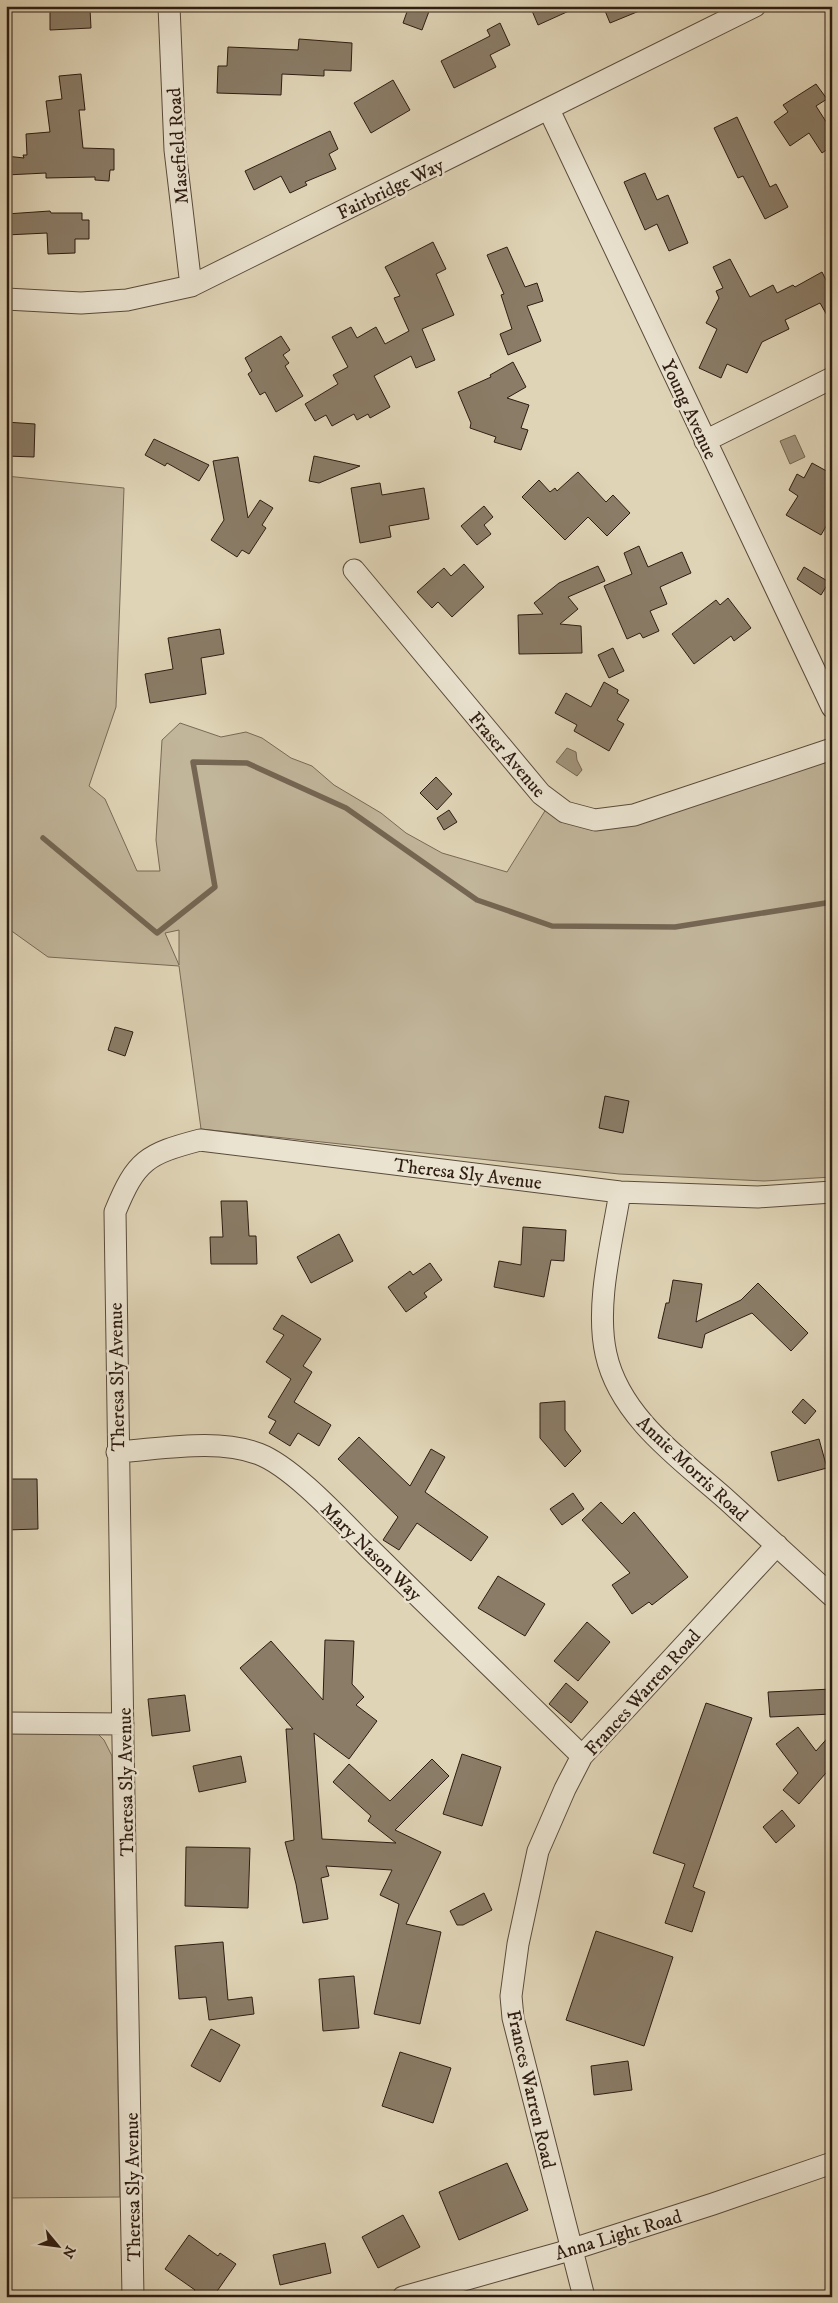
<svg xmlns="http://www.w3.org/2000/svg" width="838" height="2303" viewBox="0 0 838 2303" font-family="'IM FELL DW Pica',serif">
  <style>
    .green { fill: #c1b59a; stroke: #786956; fill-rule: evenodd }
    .water { fill: #a3967e; stroke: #746653 }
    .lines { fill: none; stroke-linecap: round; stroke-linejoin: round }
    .stream { stroke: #746653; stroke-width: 5.5 }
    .building { fill: #8a7c67; stroke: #2e1d12 }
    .minor-casing { stroke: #5a4b3b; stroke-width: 23 }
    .minor { stroke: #eae3d0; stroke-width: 21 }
    .labels { text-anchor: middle; stroke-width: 5; stroke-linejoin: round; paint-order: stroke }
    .street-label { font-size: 19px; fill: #2e1d12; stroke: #eae3d0 }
  </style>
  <rect width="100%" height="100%" fill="#dfd4b6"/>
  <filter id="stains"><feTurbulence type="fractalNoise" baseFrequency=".004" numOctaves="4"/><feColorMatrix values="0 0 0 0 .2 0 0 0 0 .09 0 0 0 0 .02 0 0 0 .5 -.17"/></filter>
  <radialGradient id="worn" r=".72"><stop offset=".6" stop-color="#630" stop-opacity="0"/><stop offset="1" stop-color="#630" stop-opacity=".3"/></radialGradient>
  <path class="green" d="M 6,476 L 124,488 L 116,707 L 89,786 L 105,799 L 137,871 L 160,871 L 156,840 L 162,740 L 180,723 L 221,737 L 246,732 L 262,738 L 291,758 L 312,766 L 334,785 L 381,813 L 406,833 L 442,853 L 507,872 L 548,806 L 594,825 L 832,755 L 832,1177 L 764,1181 L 619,1174 L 201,1129 L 179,966 L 48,957 L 6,927 ZM 179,930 L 179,965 L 165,933 Z
    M 6,1728 L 92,1728 L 104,1740 L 112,1756 L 120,2197 L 6,2198 Z"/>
  <path class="water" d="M 795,435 L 805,457 L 790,464 L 780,441 Z
    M 567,748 L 576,752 L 577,760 L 582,770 L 577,776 L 556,762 Z"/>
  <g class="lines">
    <path class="stream" d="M 43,838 L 157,933 L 215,887 L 193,762 L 247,763 L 346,808 L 477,900 L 552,926 L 675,927 L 832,902"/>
  </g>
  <path class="building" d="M 50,6 L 81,6 L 82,10 L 90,9 L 91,28 L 50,30 Z
    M 409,6 L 431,6 L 422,30 L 403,23 Z
    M 530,6 L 580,6 L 538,25 Z
    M 603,6 L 649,6 L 649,7 L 610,23 Z
    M 500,23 L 510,45 L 490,55 L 496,67 L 454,88 L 441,61 L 490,36 L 487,30 Z
    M 299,39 L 352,43 L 351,71 L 324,70 L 324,76 L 282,74 L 281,95 L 217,93 L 218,66 L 227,66 L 228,47 L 298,50 Z
    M 81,74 L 85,110 L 79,110 L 83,148 L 114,149 L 114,170 L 110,170 L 109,181 L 95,180 L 95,177 L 46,178 L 46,173 L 6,175 L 6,156 L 24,158 L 23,155 L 27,155 L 26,134 L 50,132 L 46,101 L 62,99 L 59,76 Z
    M 393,80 L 410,110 L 371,133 L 354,103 Z
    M 816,84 L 827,99 L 816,106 L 832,131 L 832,146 L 822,153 L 809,133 L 790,146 L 774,122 L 788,112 L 783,105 Z
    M 737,117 L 770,187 L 776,184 L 788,207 L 765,219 L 743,176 L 738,178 L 714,128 Z
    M 330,131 L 338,149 L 329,154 L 336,169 L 305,182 L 307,185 L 290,193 L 281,176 L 254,190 L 245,171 Z
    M 645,173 L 657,200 L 668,195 L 688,243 L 669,251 L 657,224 L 645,230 L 624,182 Z
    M 50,211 L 51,213 L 82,213 L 82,220 L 89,220 L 89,239 L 75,239 L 75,253 L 48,254 L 47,233 L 6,235 L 6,214 Z
    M 433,242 L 446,269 L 436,274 L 454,315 L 422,329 L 435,360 L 416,368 L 411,356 L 374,376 L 390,407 L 370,418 L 368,414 L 357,420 L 354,414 L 332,426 L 326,415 L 315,421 L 305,404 L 338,384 L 333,375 L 348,367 L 332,337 L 351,327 L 357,338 L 376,327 L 385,344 L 409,331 L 394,298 L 400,296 L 385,267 Z
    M 507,247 L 525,287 L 537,283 L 543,301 L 527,306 L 541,341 L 508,355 L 500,334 L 512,329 L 501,295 L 504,294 L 487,255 Z
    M 730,259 L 750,297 L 773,285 L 777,293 L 793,285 L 795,287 L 822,272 L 832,292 L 832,324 L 820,303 L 785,320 L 789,329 L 762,342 L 747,373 L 727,364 L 721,378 L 699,368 L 717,329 L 706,323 L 719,298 L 716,291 L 723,288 L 713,267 Z
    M 281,336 L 290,350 L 283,355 L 289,363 L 285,366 L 303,396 L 276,412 L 265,392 L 260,395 L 248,374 L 252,371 L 245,358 Z
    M 513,362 L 526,387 L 507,398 L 529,405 L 521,428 L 528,430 L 521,450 L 494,442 L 496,437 L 470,428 L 471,423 L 458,392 L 491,377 L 490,375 Z
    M 6,422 L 35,424 L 34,457 L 6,456 Z
    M 154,439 L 209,465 L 199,481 L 167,463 L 165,466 L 145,455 Z
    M 314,456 L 360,466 L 319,483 L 309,481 Z
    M 238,457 L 248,518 L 260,500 L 273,508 L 262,525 L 266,528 L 249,554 L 242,550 L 237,557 L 211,540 L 224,520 L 213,461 Z
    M 812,463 L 832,474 L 832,516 L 821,535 L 786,515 L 798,496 L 789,490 L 797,474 L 804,478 Z
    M 578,472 L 606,502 L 613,495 L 630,513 L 607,536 L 588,517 L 565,540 L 522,497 L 539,480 L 550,492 L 555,488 L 557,491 Z
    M 380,483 L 382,495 L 424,488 L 429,519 L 389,526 L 391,537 L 360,543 L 351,488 Z
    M 484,506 L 493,517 L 484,525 L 491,534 L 477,545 L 461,526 Z
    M 639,546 L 648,567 L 682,552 L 691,573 L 660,587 L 667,604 L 650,611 L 659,631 L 643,638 L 640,633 L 627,639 L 604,586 L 632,574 L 624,553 Z
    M 464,564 L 484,587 L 452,617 L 438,602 L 432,608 L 417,592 L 444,568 L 451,576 Z
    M 598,566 L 605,581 L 568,597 L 578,609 L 560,624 L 581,626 L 582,653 L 519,654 L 518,615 L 543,614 L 534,603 L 559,583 Z
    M 804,567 L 829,582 L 821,595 L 797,579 Z
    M 728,598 L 751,628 L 734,641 L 731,636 L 694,664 L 672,634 L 716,600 L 720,605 Z
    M 220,629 L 224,654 L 201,658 L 206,694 L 150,703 L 145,674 L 173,669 L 168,638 Z
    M 613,648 L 624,671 L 609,678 L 598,655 Z
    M 604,682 L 618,690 L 617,693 L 629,700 L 617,720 L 624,724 L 609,751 L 574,731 L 577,725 L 555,713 L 566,693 L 591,707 Z
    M 436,777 L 452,794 L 437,810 L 420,793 Z
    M 449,810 L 457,822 L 444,830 L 437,818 Z
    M 115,1027 L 133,1032 L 125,1056 L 108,1050 Z
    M 605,1096 L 629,1101 L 623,1133 L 599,1128 Z
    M 221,1201 L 247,1201 L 249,1236 L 256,1236 L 257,1264 L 211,1264 L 210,1237 L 223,1237 Z
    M 523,1227 L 566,1230 L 564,1261 L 551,1260 L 544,1297 L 494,1287 L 499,1261 L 521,1265 Z
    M 339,1234 L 353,1261 L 311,1283 L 297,1257 Z
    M 430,1263 L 442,1280 L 424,1293 L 427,1297 L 406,1312 L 388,1287 L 410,1271 L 413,1275 Z
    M 673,1280 L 702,1284 L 696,1322 L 741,1300 L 758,1283 L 808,1333 L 791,1351 L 752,1313 L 705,1334 L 702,1348 L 658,1338 L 666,1303 L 669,1303 Z
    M 282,1315 L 321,1339 L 303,1366 L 312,1372 L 294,1402 L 331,1425 L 319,1446 L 298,1433 L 290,1446 L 269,1433 L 276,1421 L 268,1417 L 291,1379 L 266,1362 L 284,1335 L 273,1329 Z
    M 803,1399 L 816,1411 L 805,1424 L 792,1412 Z
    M 565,1401 L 565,1430 L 581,1451 L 565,1467 L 540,1438 L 540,1403 Z
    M 359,1437 L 410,1486 L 431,1449 L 445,1457 L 425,1492 L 488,1537 L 471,1561 L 417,1523 L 399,1550 L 383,1540 L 398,1517 L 338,1459 Z
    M 819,1439 L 827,1468 L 778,1481 L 771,1452 Z
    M 6,1479 L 37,1479 L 38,1529 L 6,1530 Z
    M 573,1493 L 584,1509 L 562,1525 L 550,1509 Z
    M 601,1502 L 622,1524 L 634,1512 L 688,1577 L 652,1605 L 649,1602 L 632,1614 L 612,1585 L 630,1573 L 582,1520 Z
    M 498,1576 L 545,1604 L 525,1636 L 478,1608 Z
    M 587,1622 L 610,1642 L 578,1681 L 554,1661 Z
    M 325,1640 L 354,1641 L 352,1684 L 364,1697 L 356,1705 L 377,1721 L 349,1759 L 314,1733 L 322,1839 L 396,1843 L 368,1821 L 371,1816 L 333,1782 L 349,1764 L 390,1801 L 432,1759 L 449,1776 L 395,1830 L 441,1852 L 406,1924 L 441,1932 L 420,2024 L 374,2014 L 399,1904 L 380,1895 L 392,1870 L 326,1866 L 329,1876 L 321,1878 L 328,1919 L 303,1923 L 296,1884 L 285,1842 L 294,1840 L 286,1729 L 293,1729 L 240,1668 L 271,1641 L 323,1700 Z
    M 566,1683 L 588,1702 L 571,1723 L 549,1704 Z
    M 832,1689 L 832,1714 L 770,1717 L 768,1692 Z
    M 185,1695 L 190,1731 L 152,1736 L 148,1699 Z
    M 706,1703 L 752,1718 L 693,1887 L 705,1892 L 692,1932 L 665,1923 L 685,1864 L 653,1853 Z
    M 798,1727 L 816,1751 L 832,1733 L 832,1766 L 799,1804 L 783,1790 L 798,1773 L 776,1744 Z
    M 462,1754 L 501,1767 L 482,1826 L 443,1814 Z
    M 241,1756 L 246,1782 L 199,1792 L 193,1766 Z
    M 782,1810 L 795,1826 L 776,1843 L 763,1827 Z
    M 186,1847 L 250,1848 L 248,1908 L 185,1906 Z
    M 484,1893 L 492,1910 L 463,1925 L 457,1925 L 450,1911 Z
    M 596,1931 L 673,1957 L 644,2046 L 566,2020 Z
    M 223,1942 L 228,2000 L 252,1997 L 254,2014 L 209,2020 L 206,1997 L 179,1999 L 175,1946 Z
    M 354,1976 L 359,2028 L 323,2031 L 319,1979 Z
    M 211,2029 L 240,2045 L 220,2082 L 191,2066 Z
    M 400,2052 L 451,2068 L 433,2123 L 382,2106 Z
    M 628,2061 L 632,2090 L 594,2095 L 591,2066 Z
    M 507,2163 L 528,2210 L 459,2240 L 439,2192 Z
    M 403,2215 L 420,2247 L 378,2268 L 362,2237 Z
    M 189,2235 L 218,2256 L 220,2253 L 236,2264 L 213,2297 L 190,2297 L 195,2290 L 165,2269 Z
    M 325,2243 L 331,2273 L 280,2285 L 273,2255 Z"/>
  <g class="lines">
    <defs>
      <path id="minor" d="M 169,6 L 175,150 L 191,286
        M 549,110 L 832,707
        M 6,299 L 81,303 L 127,300 L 191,286 L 755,6
        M 705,441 L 832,378
        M 354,570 L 541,794 L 565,812 L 595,820 L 634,815 L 832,749
        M 620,1192 C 612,1242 595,1305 606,1354 C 620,1418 682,1460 728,1501 C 763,1533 797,1564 832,1596
        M 117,1452 C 162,1449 217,1438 259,1454 C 293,1467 342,1521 368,1547 C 439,1617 511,1686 582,1756
        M 6,1723 L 123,1724
        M 133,2297 C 128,1935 118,1574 115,1212 C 136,1160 147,1154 200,1140 L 620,1192 L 758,1197 L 832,1192
        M 403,2297 L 570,2250 L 713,2204 L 832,2163
        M 584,2297 L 513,2018 L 511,1996 L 518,1944 L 538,1851 L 565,1789 L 582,1756 L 777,1545"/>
    </defs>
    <use href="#minor" class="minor-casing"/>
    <use href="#minor" class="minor"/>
  </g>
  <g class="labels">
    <g class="street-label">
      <text transform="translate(177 146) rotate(-94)" y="7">Masefield Road</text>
      <text transform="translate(390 188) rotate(-26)" y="7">Fairbridge Way</text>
      <text transform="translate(690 409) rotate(65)" y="7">Young Avenue</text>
      <text transform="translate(508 754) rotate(49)" y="7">Fraser Avenue</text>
      <text transform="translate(468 1173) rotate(7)" y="7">Theresa Sly Avenue</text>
      <text transform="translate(116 1377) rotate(-91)" y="7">Theresa Sly Avenue</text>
      <text transform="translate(693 1468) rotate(43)" y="7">Annie Morris Road</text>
      <text transform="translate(372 1551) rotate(44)" y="7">Mary Nason Way</text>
      <text transform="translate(642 1692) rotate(-48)" y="7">Frances Warren Road</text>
      <text transform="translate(125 1782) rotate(-91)" y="7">Theresa Sly Avenue</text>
      <text transform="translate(532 2089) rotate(77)" y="7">Frances Warren Road</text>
      <text transform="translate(132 2187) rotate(-91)" y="7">Theresa Sly Avenue</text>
      <text transform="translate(618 2234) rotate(-17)" y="7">Anna Light Road</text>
    </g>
  </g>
  <rect width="838" height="2303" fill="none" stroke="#dfd4b6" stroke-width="25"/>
  <rect x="8" y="8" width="823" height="2288" fill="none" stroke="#2e1d12" stroke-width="2.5"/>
  <rect x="12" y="12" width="813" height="2278" fill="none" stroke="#2e1d12"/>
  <g transform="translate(58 2246) rotate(119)" stroke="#eae3d0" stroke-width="4" paint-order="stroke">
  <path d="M0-4L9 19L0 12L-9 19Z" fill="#2e1d12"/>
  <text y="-8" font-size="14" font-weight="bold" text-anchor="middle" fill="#2e1d12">N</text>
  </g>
  <rect width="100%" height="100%" filter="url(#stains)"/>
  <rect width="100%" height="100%" fill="url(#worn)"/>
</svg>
